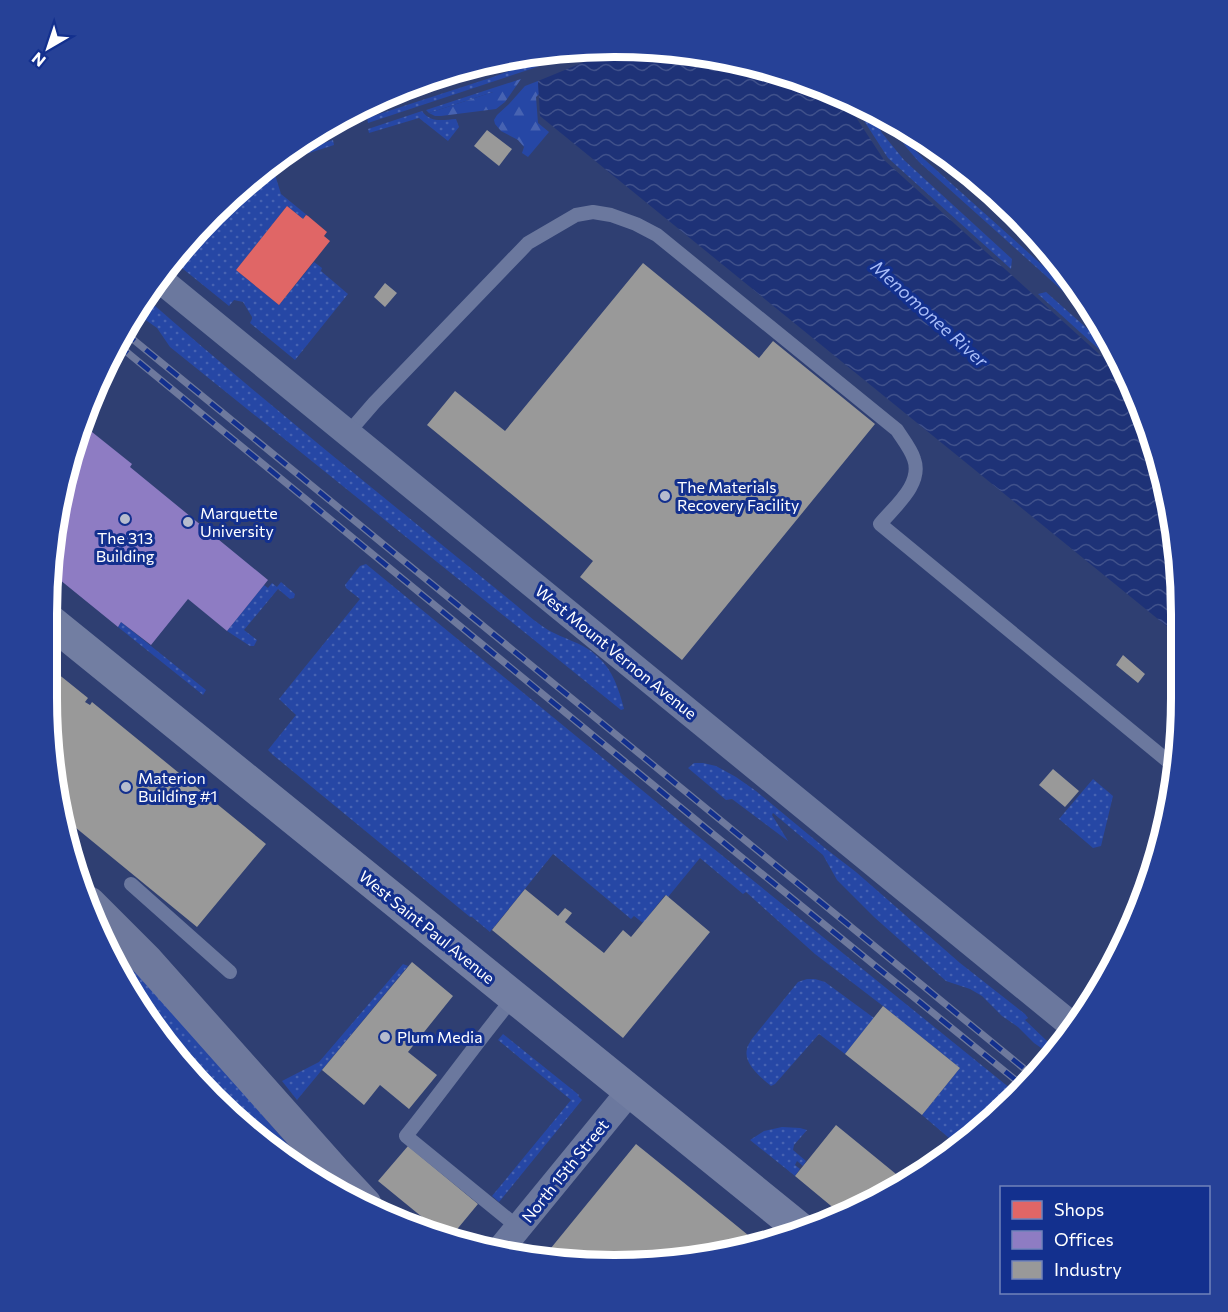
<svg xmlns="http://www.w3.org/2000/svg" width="1228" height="1312" viewBox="0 0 1228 1312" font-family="Commissioner,sans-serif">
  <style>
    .grass { fill: url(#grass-dots) }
    .forest { fill: url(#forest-firs) }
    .water { fill: url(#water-waves) }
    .shops { fill: #e06666 }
    .offices { fill: #8e7cc3 }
    .industry { fill: #999 }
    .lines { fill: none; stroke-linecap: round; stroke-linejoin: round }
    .lane { stroke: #6b789e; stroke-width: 14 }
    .street { stroke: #6b789e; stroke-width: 27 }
    .secondary { stroke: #727ea2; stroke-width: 33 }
    .highway { stroke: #6e799d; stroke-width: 33 }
    .rail-casing { stroke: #6e799d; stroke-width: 7 }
    .rail { stroke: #13308e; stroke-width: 4.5; stroke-dasharray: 14; stroke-linecap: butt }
    .poi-dot { fill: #b6bcce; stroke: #13308e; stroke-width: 2 }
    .labels { text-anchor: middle; stroke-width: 6; stroke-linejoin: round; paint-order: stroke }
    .poi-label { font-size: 16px; fill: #fff; stroke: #13308e; text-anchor: start }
    .street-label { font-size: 16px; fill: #fff; stroke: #13308e }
    .water-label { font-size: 18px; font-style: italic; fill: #a9bdf8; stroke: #13308e }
    .rim { fill: none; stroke: #fff; stroke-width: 8 }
  </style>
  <defs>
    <pattern id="grass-dots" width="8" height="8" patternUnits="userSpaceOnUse" patternTransform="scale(1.5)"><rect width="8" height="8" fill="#2647a5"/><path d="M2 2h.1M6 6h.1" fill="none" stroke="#4763b2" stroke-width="1.8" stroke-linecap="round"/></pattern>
    <pattern id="forest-firs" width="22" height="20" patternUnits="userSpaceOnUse" patternTransform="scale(1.5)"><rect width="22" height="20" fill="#2647a5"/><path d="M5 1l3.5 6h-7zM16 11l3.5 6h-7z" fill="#4763b2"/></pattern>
    <pattern id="water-waves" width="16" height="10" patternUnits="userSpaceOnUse" patternTransform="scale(1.5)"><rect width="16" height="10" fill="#1e3277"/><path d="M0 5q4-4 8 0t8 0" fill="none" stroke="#40518b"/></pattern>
  </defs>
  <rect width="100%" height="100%" fill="#2f3f72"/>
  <path class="grass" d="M 578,50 L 578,51 L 531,69 L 368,123 L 367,118 L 490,78 L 564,51 Z
    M 493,88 L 493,92 L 429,113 L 426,110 Z
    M 850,99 L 868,107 L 882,133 L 904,160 L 1012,259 L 1011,269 L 888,158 Z
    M 422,111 C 430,123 443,120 456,119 L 459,127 L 448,141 L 419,118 L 369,133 L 368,129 Z
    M 885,117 L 893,123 L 910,145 L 924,159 L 1089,307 L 1104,328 L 919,162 L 906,147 Z
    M 333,140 L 334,145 L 272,165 L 281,194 L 308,216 L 305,215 L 303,219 L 287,206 L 236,270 L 279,305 L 314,262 L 322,268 L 321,271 L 348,294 L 295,360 L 250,323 L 252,319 L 252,317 L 243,302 L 234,300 L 229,306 L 172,260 L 240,188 L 284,156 Z
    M 1046,292 L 1117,355 L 1124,372 L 1038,294 Z
    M 146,298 C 261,399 381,495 500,592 C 514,603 528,616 542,626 C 560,639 582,641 598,657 C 613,670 619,690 624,709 L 621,710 L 170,347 L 157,328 L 136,313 Z
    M 366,564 L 698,836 L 1016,1093 L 1003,1108 L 994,1101 L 956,1144 L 922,1115 L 960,1068 L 883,1006 L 815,954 L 746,892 L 743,894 L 700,858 L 668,897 L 665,895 L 643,923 L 634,916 L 631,919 L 553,854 L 490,932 L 472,917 L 470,917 L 273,755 L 268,750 L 296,715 L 279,699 L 360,599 L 346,588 L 345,585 L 360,566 Z
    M 281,582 L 295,594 L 294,598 L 290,599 L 278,589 L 244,630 L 257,640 L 254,646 L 250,646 L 227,631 L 264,585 L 268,588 L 272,583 L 277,587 Z
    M 121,622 L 206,690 L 203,695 L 118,627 Z
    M 694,763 L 703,763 L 716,766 L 736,777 L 756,791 L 826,849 L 856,872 L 960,963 L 1025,1014 L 1028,1018 L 1025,1020 L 1047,1041 L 1051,1048 L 1047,1052 L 1034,1043 L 1018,1027 L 1002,1016 L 982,996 L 970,989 L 946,981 L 874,917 L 837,880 L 823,855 L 773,813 L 772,815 L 788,841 L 732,799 L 726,800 L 688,768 Z
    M 1093,779 L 1113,796 L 1101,846 L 1093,848 L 1059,819 Z
    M 100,933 C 173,1011 242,1092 312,1172 L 310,1174 L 257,1130 L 178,1059 L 164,1043 L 105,949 Z
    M 403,964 L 408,966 L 297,1100 L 282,1081 L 319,1062 Z
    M 807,979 L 815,979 L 825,982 L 874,1018 L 845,1054 L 819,1034 L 775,1084 L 771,1086 C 762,1078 743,1064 747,1049 C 747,1046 750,1043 751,1040 L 798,982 Z
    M 503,1034 L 579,1095 L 578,1096 L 582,1100 L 499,1202 L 492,1196 L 571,1100 L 498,1040 Z
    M 782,1127 L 800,1128 L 807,1130 L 794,1145 L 793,1150 L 806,1161 L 803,1166 L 797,1161 L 795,1165 L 800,1169 L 795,1176 L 750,1140 L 764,1131 Z"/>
  <path class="forest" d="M 521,79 L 505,102 L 496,109 L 441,116 L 435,116 L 429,113 L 493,92 L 493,88 Z
    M 538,81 L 539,94 L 536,97 L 538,123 L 549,132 L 528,157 L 522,153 L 524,147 L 518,140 L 501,131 L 495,124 L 494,120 L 497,115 L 509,104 L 525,86 Z"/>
  <path class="water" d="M 630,48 L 651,48 L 761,66 L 842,96 L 884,160 L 1129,381 L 1151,431 L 1177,540 L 1180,637 L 540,116 L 538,81 L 611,51 L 613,54 L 619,52 L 621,49 L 624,50 Z"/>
  <path class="shops" d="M 287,206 L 303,219 L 306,215 L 308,216 L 327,232 L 324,236 L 330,241 L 279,305 L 236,270 Z"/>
  <path class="offices" d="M 82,424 L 132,464 L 130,467 L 268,580 L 227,631 L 188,599 L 151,645 L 121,622 L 118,627 L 49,571 L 66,467 Z"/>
  <path class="industry" d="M 487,130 L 512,149 L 499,166 L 474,146 Z
    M 643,263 L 759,358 L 773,341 L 875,424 L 682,660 L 580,577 L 593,561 L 427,425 L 455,391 L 505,431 Z
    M 385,283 L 397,293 L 385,307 L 374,297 Z
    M 1123,655 L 1145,674 L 1138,683 L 1116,665 Z
    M 52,669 L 88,698 L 85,702 L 90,705 L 92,702 L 266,844 L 197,927 L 59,814 L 57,809 Z
    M 1053,769 L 1079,791 L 1065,807 L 1039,785 Z
    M 525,889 L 558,916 L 565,908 L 572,913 L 565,922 L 604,953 L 623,930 L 631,937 L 666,895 L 710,932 L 623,1038 L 492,930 Z
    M 412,962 L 453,996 L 408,1052 L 437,1075 L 409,1109 L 380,1085 L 364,1105 L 322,1070 Z
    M 883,1006 L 960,1068 L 922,1115 L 845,1054 Z
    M 994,1100 L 1003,1108 L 992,1121 L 983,1114 Z
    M 836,1125 L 907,1183 L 898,1189 L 842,1215 L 795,1176 Z
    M 636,1144 L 683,1182 L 759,1244 L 688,1261 L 577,1264 L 542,1259 Z
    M 408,1146 L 478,1204 L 449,1239 L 378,1181 Z"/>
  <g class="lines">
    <path class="lane" d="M 348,433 L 374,403 L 528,243 L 576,215 L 593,212 L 611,215 L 636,224 L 657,235 L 897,430 C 902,438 911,449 914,459 C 923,484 895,506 880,524 L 1175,767
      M 131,884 L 230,972
      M 514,997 C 477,1042 443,1090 406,1136 L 519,1228"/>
    <path class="street" d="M 158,278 L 1074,1027
      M 499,1251 L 630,1091"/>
    <path class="secondary" d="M 50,621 L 804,1232"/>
    <path class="highway" d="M 89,903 L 147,961 L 334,1171 L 365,1204"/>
    <defs>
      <path id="rail" d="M 124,332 L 1032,1075
        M 117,344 L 713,834 L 1023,1086"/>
    </defs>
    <use href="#rail" class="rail-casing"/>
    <use href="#rail" class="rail"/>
  </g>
  <g class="poi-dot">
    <circle cx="665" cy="496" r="6"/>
    <circle cx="125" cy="519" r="6"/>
    <circle cx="188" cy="522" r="6"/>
    <circle cx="126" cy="787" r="6"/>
    <circle cx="385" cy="1037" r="6"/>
  </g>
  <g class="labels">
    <g class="poi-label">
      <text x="677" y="493">The Materials<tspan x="677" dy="18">Recovery Facility</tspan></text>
      <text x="200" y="519">Marquette<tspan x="200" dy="18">University</tspan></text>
      <text x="125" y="544" text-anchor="middle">The 313<tspan x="125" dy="18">Building</tspan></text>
      <text x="138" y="784">Materion<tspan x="138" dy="18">Building #1</tspan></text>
      <text x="397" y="1043">Plum Media</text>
    </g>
    <g class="street-label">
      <text transform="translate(616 652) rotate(39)" y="6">West Mount Vernon Avenue</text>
      <text transform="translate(427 927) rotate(39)" y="6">West Saint Paul Avenue</text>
      <text transform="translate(565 1171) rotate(-51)" y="6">North 15th Street</text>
    </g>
    <g class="water-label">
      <text transform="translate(929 314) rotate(42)" y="6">Menomonee River</text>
    </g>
  </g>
  <path d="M0 0H1228V1312H0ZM614 57H614A557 557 0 0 1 1171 614V698A557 557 0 0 1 614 1255H614A557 557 0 0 1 57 698V614A557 557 0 0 1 614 57Z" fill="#264197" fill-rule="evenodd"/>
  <path class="rim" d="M614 57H614A557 557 0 0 1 1171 614V698A557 557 0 0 1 614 1255H614A557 557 0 0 1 57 698V614A557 557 0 0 1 614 57Z"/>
  <rect x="1000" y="1186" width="210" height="108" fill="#13308e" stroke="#7183bb" stroke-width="1.5"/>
  <rect x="1012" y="1201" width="30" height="18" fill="#e06666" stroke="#7183bb" stroke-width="1.5"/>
  <text x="1054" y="1216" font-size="18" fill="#ffffff">Shops</text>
  <rect x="1012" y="1231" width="30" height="18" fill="#8e7cc3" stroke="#7183bb" stroke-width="1.5"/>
  <text x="1054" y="1246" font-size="18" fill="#ffffff">Offices</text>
  <rect x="1012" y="1261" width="30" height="18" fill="#999999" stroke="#7183bb" stroke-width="1.5"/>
  <text x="1054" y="1276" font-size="18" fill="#ffffff">Industry</text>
  <g transform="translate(48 48) rotate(219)" stroke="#13308e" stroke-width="4.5" paint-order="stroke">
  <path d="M0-4.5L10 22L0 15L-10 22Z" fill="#ffffff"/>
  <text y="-9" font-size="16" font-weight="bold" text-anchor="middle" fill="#ffffff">N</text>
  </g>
</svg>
